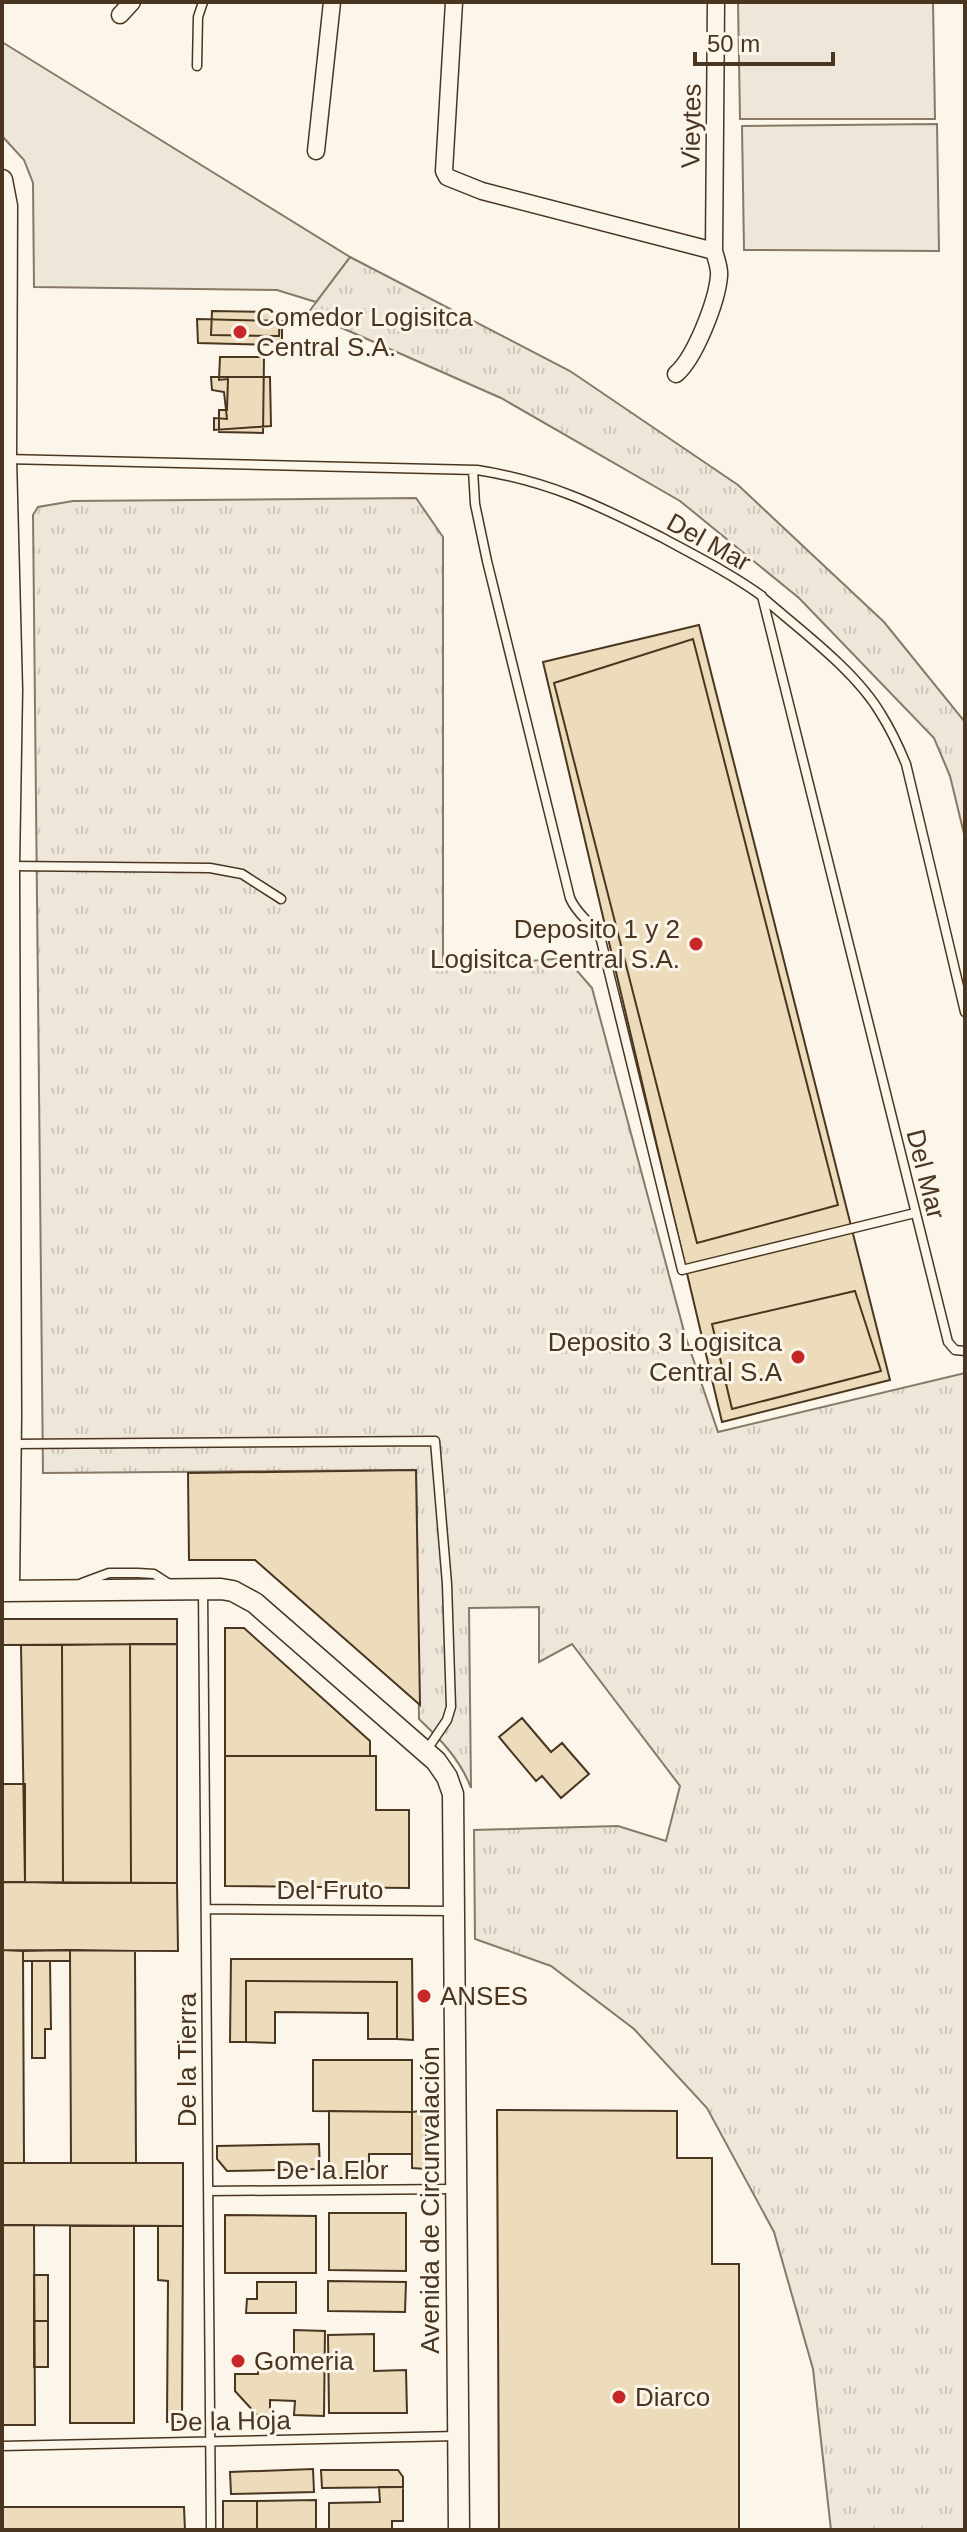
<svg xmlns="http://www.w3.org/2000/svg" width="967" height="2532" viewBox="0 0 967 2532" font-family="Arial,sans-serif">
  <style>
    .grass { fill: url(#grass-tufts); stroke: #887966; stroke-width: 2 }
    .garden { fill: #ede6d9; stroke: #887966; stroke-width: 2 }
    .parking { fill: #ede7d9; stroke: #887966; stroke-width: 2 }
    .building { fill: #ecdcbc; stroke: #4a3520; stroke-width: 2 }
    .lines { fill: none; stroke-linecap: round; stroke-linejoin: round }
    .service-casing { stroke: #4a3520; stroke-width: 11 }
    .minor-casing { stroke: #4a3520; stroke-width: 19 }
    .tertiary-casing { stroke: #4a3520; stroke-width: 23 }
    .service { stroke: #fbf6e9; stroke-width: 8 }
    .minor { stroke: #fbf6e9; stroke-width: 16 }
    .tertiary { stroke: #fbf6e9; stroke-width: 20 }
    .poi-dot { fill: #c62828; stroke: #fbf6e9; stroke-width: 3 }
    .labels { text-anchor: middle; stroke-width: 6; stroke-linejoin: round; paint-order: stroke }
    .street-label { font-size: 26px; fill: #4a3520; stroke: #fbf6e9 }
    .poi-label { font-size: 26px; fill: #4a3520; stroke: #fbf6e9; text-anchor: start }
  </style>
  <defs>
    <pattern id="grass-tufts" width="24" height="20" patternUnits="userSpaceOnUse" patternTransform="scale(2)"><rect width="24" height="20" fill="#ede6d9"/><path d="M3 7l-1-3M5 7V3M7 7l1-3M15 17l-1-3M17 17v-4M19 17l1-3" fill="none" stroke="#cdc6ba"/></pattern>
  </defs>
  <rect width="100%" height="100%" fill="#fbf6e9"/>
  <path class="grass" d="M 350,257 L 570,371 L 738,485 L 884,622 L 965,722 L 965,838 L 950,776 L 934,738 L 799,598 L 680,501 L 501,398 L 308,313 Z
    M 416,498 L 443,537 L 443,968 L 566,958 L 592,988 L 685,1335 L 718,1432 L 965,1373 L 965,2530 L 831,2530 L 813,2369 L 774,2232 L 707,2108 L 634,2029 L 551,1966 L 475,1939 L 474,1830 L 618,1826 L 666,1841 L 680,1786 L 572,1644 L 539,1662 L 539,1607 L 469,1608 L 471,1788 C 460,1759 441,1740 419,1719 L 416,1470 L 43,1473 L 33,515 L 38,507 L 73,501 Z"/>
  <path class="garden" d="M 738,2 L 933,2 L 935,119 L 740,119 Z
    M 937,124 L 939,251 L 744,250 L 742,126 Z"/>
  <path class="parking" d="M 2,42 L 350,257 L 316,302 L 277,290 L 34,287 L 33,183 L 24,160 L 2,136 Z"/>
  <path class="building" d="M 212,311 L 280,312 L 279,336 L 211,335 Z
    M 197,319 L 282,321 L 282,345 L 198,343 Z
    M 220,357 L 264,357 L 263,433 L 219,432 L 219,410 L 227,410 L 228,379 L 219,380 Z
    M 211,377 L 270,377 L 271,426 L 214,430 L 214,418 L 227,419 L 224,392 L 212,390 Z
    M 699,625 L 890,1380 L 722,1422 L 543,662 Z
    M 693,639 L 838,1205 L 697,1243 L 554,683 Z
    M 855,1291 L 881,1371 L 732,1409 L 712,1324 Z
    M 416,1470 L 420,1705 L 255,1560 L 189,1560 L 188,1473 Z
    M 2,1619 L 177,1619 L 177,1644 L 2,1645 Z
    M 225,1628 L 244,1628 L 370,1741 L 370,1756 L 225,1756 Z
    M 130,1644 L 131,1883 L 63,1883 L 62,1645 Z
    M 130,1644 L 177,1644 L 177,1883 L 131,1883 Z
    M 21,1645 L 62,1645 L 63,1883 L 25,1882 Z
    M 522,1718 L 551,1752 L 562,1743 L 589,1774 L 561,1798 L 542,1776 L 536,1781 L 499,1737 Z
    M 225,1756 L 376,1756 L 376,1810 L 409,1810 L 409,1888 L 225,1886 Z
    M 2,1784 L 25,1784 L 25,1882 L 2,1882 Z
    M 2,1882 L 177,1883 L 178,1951 L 2,1950 Z
    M 2,1950 L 23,1951 L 24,2163 L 2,2163 Z
    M 70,1950 L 135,1951 L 136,2163 L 71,2163 Z
    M 70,1950 L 70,1961 L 23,1961 L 23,1951 Z
    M 231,1959 L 412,1959 L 413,2040 L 397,2039 L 397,1982 L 246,1981 L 246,2042 L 230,2042 Z
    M 32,1961 L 50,1961 L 51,2029 L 45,2029 L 45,2058 L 32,2058 Z
    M 246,1981 L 397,1982 L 397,2039 L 368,2039 L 368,2013 L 275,2012 L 275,2043 L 246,2042 Z
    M 313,2060 L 412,2060 L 412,2112 L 313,2111 Z
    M 426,2110 L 426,2169 L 412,2168 L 412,2112 Z
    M 497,2110 L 677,2111 L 677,2158 L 712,2158 L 712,2264 L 739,2264 L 739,2530 L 499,2530 Z
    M 329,2111 L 412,2112 L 412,2154 L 369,2154 L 369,2178 L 329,2178 Z
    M 319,2144 L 320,2169 L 227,2171 L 217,2159 L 217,2146 Z
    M 2,2163 L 183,2163 L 183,2226 L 2,2225 Z
    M 329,2213 L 406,2213 L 406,2271 L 329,2270 Z
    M 225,2215 L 316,2216 L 316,2273 L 225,2273 Z
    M 2,2225 L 34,2225 L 35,2425 L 2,2425 Z
    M 70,2226 L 134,2226 L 134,2423 L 70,2423 Z
    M 158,2226 L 183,2226 L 182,2422 L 167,2422 L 168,2281 L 158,2280 Z
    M 34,2275 L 48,2275 L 48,2321 L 34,2321 Z
    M 328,2281 L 406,2282 L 405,2312 L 328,2311 Z
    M 257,2282 L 296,2282 L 296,2313 L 246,2313 L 247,2299 L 257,2299 Z
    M 34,2321 L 48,2321 L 48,2367 L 34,2367 Z
    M 294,2330 L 325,2331 L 324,2416 L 294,2415 L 295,2401 L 270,2400 L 270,2415 L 257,2415 L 235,2391 L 235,2374 L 258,2374 L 258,2365 L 294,2366 Z
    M 374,2334 L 374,2371 L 406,2370 L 407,2413 L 329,2413 L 328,2335 Z
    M 313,2469 L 314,2492 L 231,2494 L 230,2472 Z
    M 321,2470 L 398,2470 L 403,2477 L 403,2487 L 322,2488 Z
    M 379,2487 L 403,2487 L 403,2521 L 392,2521 L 392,2530 L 329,2530 L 329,2503 L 380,2502 Z
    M 316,2500 L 316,2530 L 257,2530 L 257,2501 Z
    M 223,2501 L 257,2501 L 257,2530 L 223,2530 Z
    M 2,2507 L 184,2507 L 185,2530 L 2,2530 Z"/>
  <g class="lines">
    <defs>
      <path id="service" d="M 197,66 L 198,17 L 203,2
        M 5,459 L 477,470 C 548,481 598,505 661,537 C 696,556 730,573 762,596 L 948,1342 L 955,1350 L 965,1351
        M 473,470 L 475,504 L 487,561 L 570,898 C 578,917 593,922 601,940 L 682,1270 L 915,1213
        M 762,597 C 801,631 855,670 881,714 C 891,730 899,747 906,764 L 965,1012
        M 11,866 L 210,868 L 242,874 L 281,899
        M 11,1444 L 435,1441 L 447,1584 L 451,1707 L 447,1720 L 426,1751
        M 82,1583 L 109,1573 L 138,1573 L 154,1574 L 171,1585
        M 203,1590 L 211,2530
        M 206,1909 L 453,1911
        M 208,2191 L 455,2189
        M 2,2446 L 457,2436"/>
      <path id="minor" d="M 454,2 L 444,171 L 447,177 L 482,191 L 714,251
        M 120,15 L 132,2
        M 316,151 L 332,2
        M 676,374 C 695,358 717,301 719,276 C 720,268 716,259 714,251 L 716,2"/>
      <path id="tertiary" d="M 2,180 L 7,206 L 6,459 L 12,690 L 9,866 L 11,1417 L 9,1590
        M 2,1591 L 221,1589 L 233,1591 L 255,1603 L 436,1761 L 447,1777 L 453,1794 L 459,2530"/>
    </defs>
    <use href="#service" class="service-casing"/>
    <use href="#minor" class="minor-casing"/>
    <use href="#tertiary" class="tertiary-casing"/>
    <use href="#service" class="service"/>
    <use href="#minor" class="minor"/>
    <use href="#tertiary" class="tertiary"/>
  </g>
  <g class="poi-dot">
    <circle cx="240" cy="332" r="8"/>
    <circle cx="696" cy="944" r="8"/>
    <circle cx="798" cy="1357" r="8"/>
    <circle cx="424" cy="1996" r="8"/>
    <circle cx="238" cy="2361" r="8"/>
    <circle cx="619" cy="2397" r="8"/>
  </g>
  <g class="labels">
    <g class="street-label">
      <text transform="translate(691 126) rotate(-89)" y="9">Vieytes</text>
      <text transform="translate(709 542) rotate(29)" y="9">Del Mar</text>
      <text transform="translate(926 1174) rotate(76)" y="9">Del Mar</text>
      <text x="330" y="1899">Del Fruto</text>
      <text transform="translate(187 2060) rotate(-90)" y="9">De la Tierra</text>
      <text x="332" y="2179">De la Flor</text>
      <text transform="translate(430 2200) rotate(-90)" y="9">Avenida de Circunvalación</text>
      <text transform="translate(230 2421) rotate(-1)" y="9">De la Hoja</text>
    </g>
    <g class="poi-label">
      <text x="256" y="326">Comedor Logisitca<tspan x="256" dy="30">Central S.A.</tspan></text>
      <text x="680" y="938" text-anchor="end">Deposito 1 y 2<tspan x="680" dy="30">Logisitca Central S.A.</tspan></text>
      <text x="782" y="1351" text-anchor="end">Deposito 3 Logisitca<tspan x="782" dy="30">Central S.A</tspan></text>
      <text x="440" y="2005">ANSES</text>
      <text x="254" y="2370">Gomeria</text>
      <text x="635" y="2406">Diarco</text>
    </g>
  </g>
  <rect width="967" height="2532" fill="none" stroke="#4a3520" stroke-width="8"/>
  <path d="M695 52v12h138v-12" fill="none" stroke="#4a3520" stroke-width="4"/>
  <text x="707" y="52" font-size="24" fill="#4a3520" stroke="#fbf6e9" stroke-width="6" paint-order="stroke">50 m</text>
</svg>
